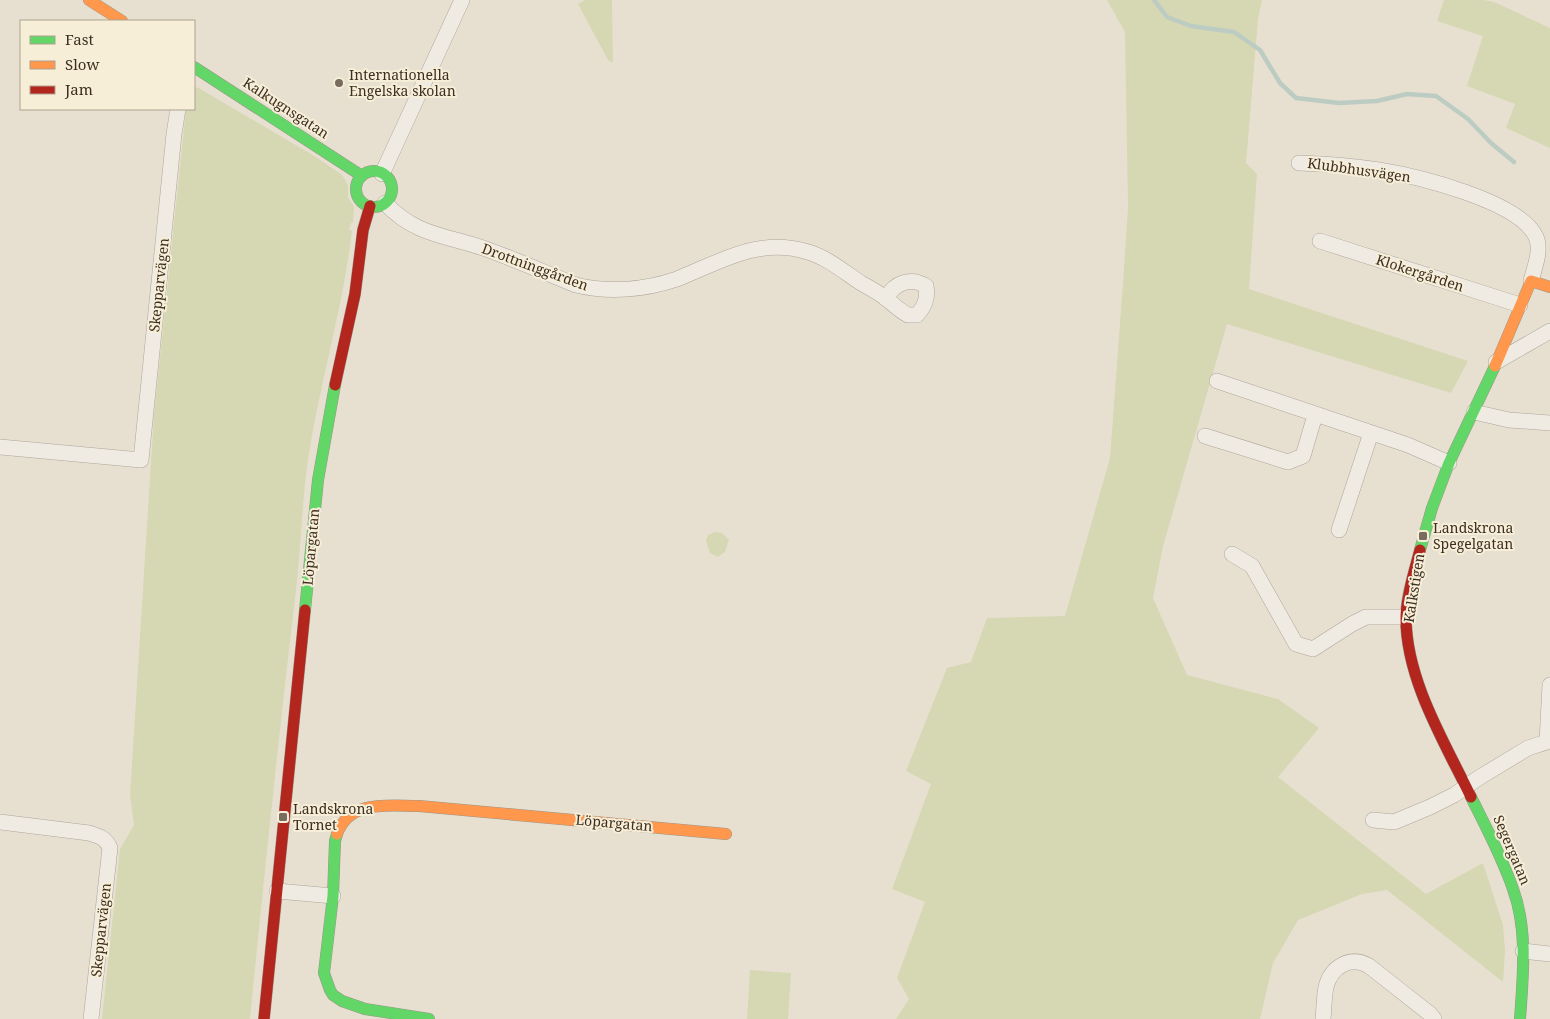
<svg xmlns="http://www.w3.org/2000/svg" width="1550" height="1019" viewBox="0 0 1550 1019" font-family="'Noto Serif',serif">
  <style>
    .green { fill: #d6d7b3 }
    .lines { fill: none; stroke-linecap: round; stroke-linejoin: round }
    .stream { stroke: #bcccc2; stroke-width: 4.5 }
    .street-casing { stroke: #ada599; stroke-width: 16 }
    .fast-casing { stroke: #9c958a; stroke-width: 12 }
    .slow-casing { stroke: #9c958a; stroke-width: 12 }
    .jam-casing { stroke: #9c958a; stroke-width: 12 }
    .street { stroke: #efebe3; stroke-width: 15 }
    .fast { stroke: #63d668; stroke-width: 11 }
    .slow { stroke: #ff974d; stroke-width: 11 }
    .jam { stroke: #b3261e; stroke-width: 11 }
    .poi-dot { fill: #786c5e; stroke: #f7eed8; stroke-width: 2 }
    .labels { text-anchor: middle; stroke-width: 4; stroke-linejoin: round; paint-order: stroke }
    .poi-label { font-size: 14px; fill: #3d2e20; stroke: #f7eed8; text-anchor: start }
    .street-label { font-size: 14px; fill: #3d2e20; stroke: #f7eed8 }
  </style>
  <rect width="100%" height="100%" fill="#e7e0d1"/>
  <path class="green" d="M 585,0 L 612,0 L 613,63 L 608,60 L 578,4 Z
    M 1107,0 L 1262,0 L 1258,19 L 1246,163 L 1257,174 L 1249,289 L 1468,361 L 1451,393 L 1227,324 L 1163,546 L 1153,598 L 1187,675 L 1278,699 L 1319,728 L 1278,777 L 1426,894 L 1483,863 L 1503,925 L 1505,951 L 1503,982 L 1387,890 L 1362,894 L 1298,920 L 1273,963 L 1260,1019 L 896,1019 L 909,999 L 897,978 L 925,902 L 892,889 L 931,784 L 906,771 L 947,668 L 971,662 L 987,618 L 1065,616 L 1110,458 L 1123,283 L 1128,208 L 1125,32 Z
    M 1444,0 L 1484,0 L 1494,2 L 1550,28 L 1550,148 L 1506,128 L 1515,104 L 1467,86 L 1483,36 L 1437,21 Z
    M 197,87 L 316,157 L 342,175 L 348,185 L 348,198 L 354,206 L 353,222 L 351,223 L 349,229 L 352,231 C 343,308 320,382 308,459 C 302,502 301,546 296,590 C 279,733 264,876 250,1019 L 102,1019 L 120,849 L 134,825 L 130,795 L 154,415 L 186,109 L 194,109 L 194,90 Z
    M 715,532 L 722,533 L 729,540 L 725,552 L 718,557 L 710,553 L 706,541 L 708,535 Z
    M 750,970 L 791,973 L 788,1019 L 747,1019 Z"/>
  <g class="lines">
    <path class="stream" d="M 1154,0 L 1167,17 L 1191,26 L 1234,32 L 1260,50 L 1280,83 L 1296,98 L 1339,103 L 1377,101 L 1407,94 L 1436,96 L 1468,119 L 1491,143 L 1514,162"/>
    <defs>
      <path id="street" d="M 1299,163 C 1326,164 1353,166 1379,170 C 1416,176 1520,201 1536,237 C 1542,250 1534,269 1531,281
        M 382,174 L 462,0
        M 385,203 C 416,236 446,235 486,249 C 516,260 546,273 576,285 C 608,293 645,290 677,279 C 722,261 758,237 808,252 C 828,258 844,272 861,283 C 870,288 879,293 887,299 C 894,305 900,311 908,315 L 917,315 C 925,306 928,298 926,286 C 911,277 894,282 886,299
        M 1320,241 L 1520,305
        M 1496,362 L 1550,331
        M 1217,381 L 1408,445 L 1449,463
        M 1474,412 L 1509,420 L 1550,423
        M 1205,436 L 1288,462 L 1303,456 L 1315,415
        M 0,447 L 141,460 L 174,134 L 178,109
        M 1339,530 L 1371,433
        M 1232,554 L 1252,566 L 1296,644 L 1313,649 L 1352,624 L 1366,617 L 1406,617
        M 1547,742 L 1550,685
        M 1373,820 L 1394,822 L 1430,807 L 1454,795 L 1480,777 L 1528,748 L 1550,741
        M 0,822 L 89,833 C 99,836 106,838 110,848 L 91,1019
        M 277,891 L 333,896
        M 1523,951 L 1550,954
        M 1323,1019 C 1324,1009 1324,997 1326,987 C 1331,967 1350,955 1369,966 L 1430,1014 L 1434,1019"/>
      <path id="fast" d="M 194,67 L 362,176
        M356 189a18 18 0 1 1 36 0a18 18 0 1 1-36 0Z
        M 1420,550 L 1432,508 L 1449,463 L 1495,366
        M 305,610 L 318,480 L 335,385
        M 1471,797 C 1486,827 1502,857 1513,889 C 1528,930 1523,976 1520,1019
        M 337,834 L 335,841 L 333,896 L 324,973 L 330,990 L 333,995 L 342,1001 L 365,1009 L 429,1019"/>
      <path id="slow" d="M 89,0 L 122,21
        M 1495,366 L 1531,281 L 1550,287
        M 337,834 C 350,799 388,806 419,806 L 726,834"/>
      <path id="jam" d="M 335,385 L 355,294 L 363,230 L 370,206
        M 1420,550 C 1415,569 1406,597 1406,618 C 1406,680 1445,743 1471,797
        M 264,1019 L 305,610"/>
    </defs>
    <use href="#street" class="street-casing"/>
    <use href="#fast" class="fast-casing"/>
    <use href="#slow" class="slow-casing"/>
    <use href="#jam" class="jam-casing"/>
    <use href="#street" class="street"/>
    <use href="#fast" class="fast"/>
    <use href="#slow" class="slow"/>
    <use href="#jam" class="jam"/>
  </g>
  <g class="poi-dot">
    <circle cx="339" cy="83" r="5"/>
    <rect x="1418" y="531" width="10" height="10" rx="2.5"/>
    <rect x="278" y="812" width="10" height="10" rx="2.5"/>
  </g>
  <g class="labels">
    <g class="poi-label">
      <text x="349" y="80">Internationella<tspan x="349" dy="16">Engelska skolan</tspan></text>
      <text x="1433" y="533">Landskrona<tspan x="1433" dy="16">Spegelgatan</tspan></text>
      <text x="293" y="814">Landskrona<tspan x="293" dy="16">Tornet</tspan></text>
    </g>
    <g class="street-label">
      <text transform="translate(286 108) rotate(33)" y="5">Kalkugnsgatan</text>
      <text transform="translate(1359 170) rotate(8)" y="5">Klubbhusvägen</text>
      <text transform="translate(535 267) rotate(20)" y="5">Drottninggården</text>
      <text transform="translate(1420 273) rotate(18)" y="5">Klokergården</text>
      <text transform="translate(159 285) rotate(-84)" y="5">Skepparvägen</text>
      <text transform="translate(311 547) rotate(-85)" y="5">Löpargatan</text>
      <text transform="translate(1414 588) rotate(-81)" y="5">Kalkstigen</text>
      <text transform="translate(614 823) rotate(5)" y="5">Löpargatan</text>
      <text transform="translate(1512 850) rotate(67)" y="5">Segergatan</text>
      <text transform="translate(101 930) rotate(-84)" y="5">Skepparvägen</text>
    </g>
  </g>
  <rect x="20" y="20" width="175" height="90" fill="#f7eed8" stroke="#ada18e"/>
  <rect x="30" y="36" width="25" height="8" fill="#63d668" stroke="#ada18e"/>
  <text x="65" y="45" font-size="15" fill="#3d2e20">Fast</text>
  <rect x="30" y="61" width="25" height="8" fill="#ff974d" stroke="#ada18e"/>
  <text x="65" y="70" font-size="15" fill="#3d2e20">Slow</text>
  <rect x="30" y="86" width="25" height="8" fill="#b3261e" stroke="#ada18e"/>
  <text x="65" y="95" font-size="15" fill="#3d2e20">Jam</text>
</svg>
